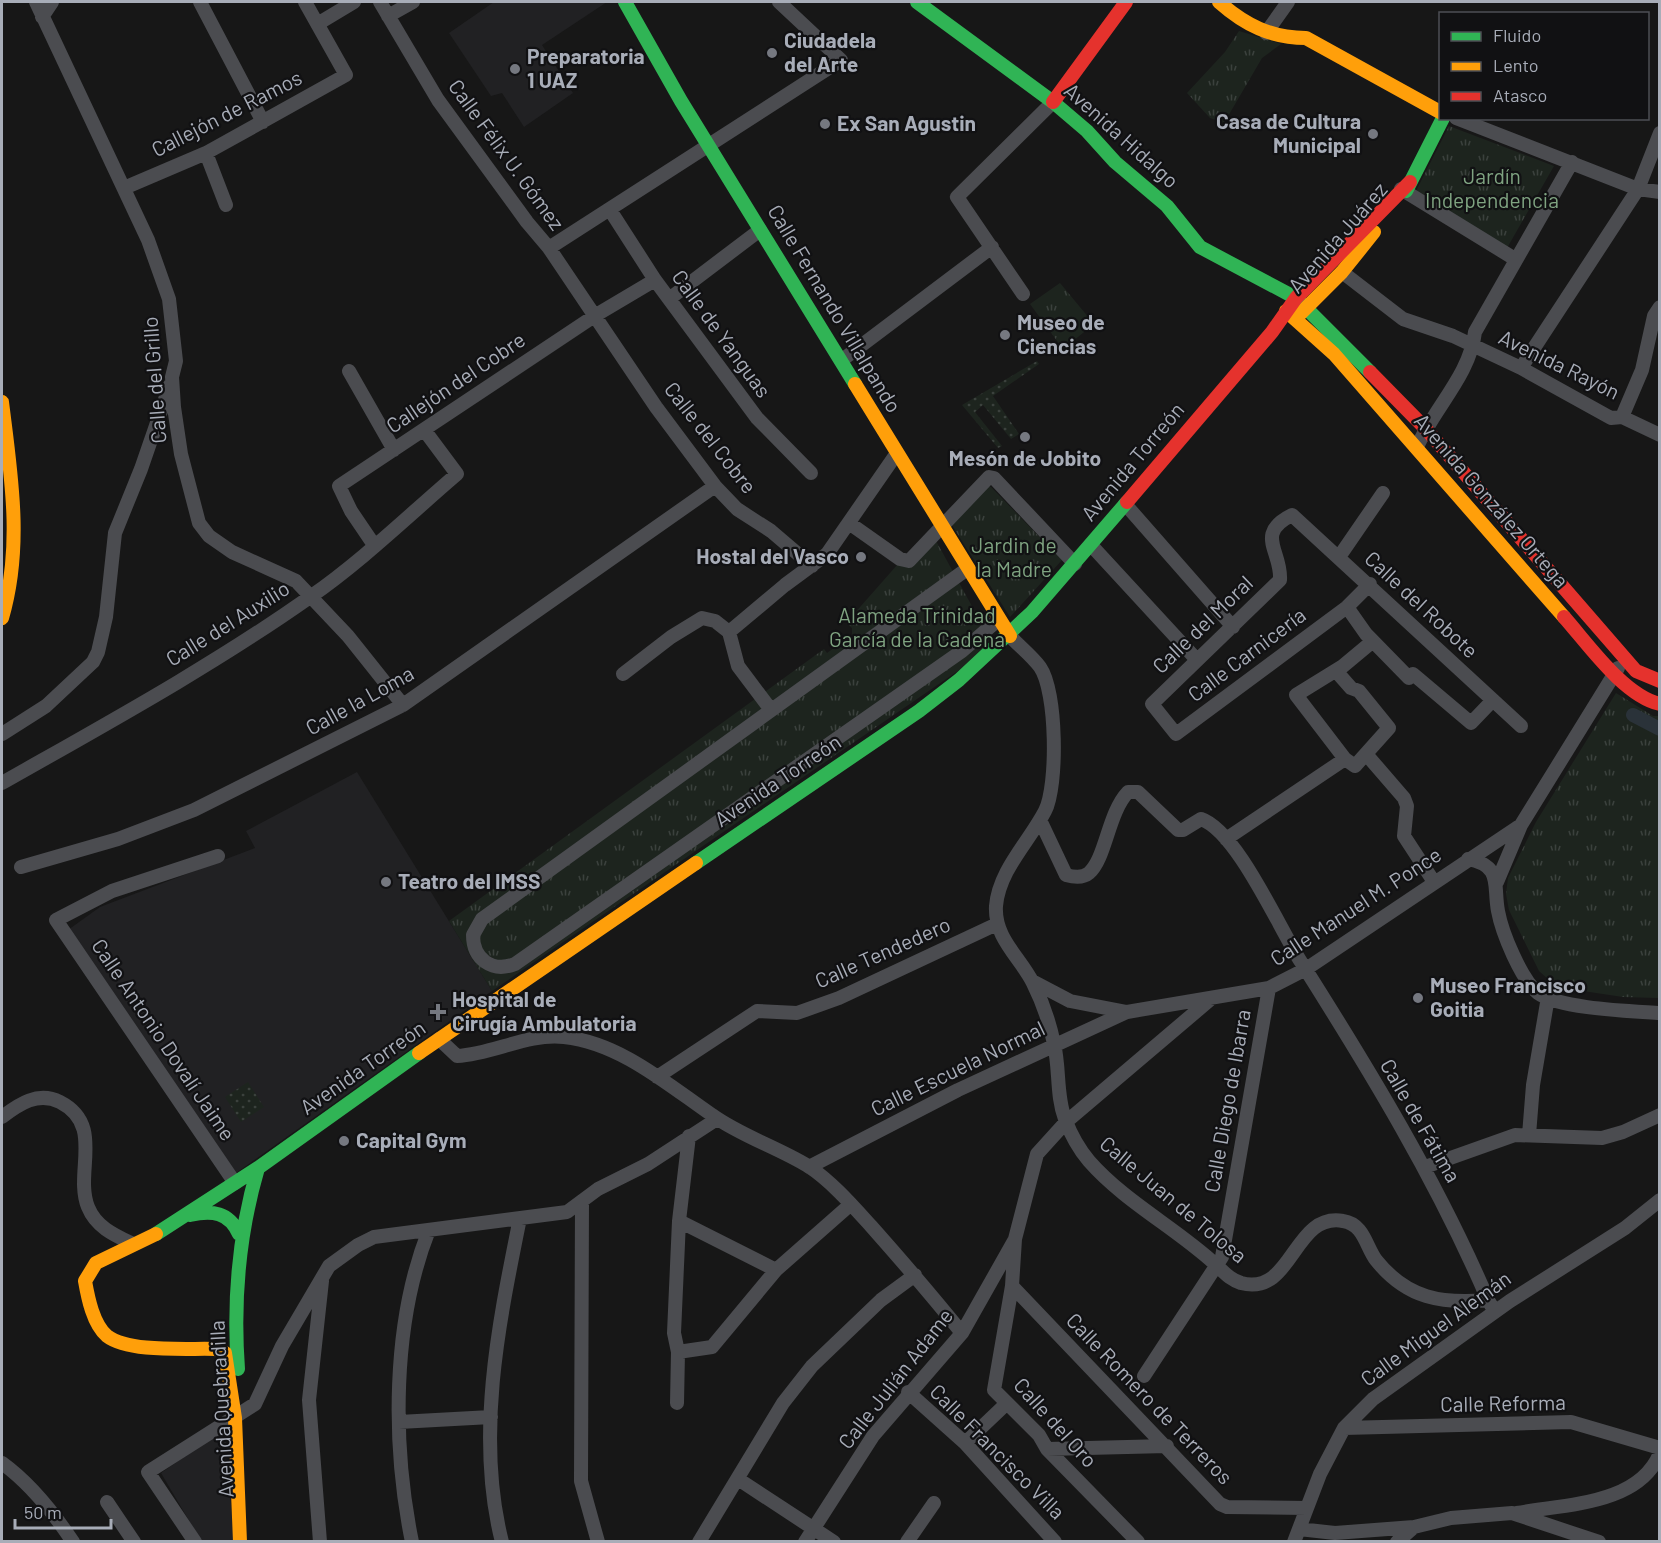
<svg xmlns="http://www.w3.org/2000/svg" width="1661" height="1543" viewBox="0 0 1661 1543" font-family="Barlow,sans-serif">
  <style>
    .built { fill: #212123 }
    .grass { fill: url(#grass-tufts) }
    .garden { fill: url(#garden-dots) }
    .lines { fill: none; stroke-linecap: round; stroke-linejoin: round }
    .canal { stroke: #2a3239; stroke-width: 14 }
    .street { stroke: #4b4c50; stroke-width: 14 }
    .fast { stroke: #30b455; stroke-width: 14 }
    .slow { stroke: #ff9f0a; stroke-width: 14 }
    .jam { stroke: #e5322d; stroke-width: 14 }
    .poi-dot { fill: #757880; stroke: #111113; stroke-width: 2 }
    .labels { text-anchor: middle; stroke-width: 4.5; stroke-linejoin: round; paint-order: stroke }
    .poi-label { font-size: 21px; font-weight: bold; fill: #a8adb8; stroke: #111113; text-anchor: start }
    .street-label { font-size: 21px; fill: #a8adb8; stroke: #111113 }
    .park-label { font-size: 21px; fill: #7fa381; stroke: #111113 }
  </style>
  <defs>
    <pattern id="grass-tufts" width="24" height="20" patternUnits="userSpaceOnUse" patternTransform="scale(1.5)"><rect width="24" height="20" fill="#1d241e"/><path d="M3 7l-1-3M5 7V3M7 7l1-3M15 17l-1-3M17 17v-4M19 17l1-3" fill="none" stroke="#3b413d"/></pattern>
    <pattern id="garden-dots" width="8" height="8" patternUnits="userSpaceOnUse" patternTransform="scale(1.5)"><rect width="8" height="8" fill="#1d241e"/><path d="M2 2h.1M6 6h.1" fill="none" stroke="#3b413d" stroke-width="1.8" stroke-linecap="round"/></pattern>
  </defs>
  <rect width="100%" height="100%" fill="#171717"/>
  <path class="built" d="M 494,2 L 607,2 L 542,45 L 573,93 L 524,127 L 502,93 L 491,96 L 449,33 Z
    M 357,772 L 492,991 L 236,1173 L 68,930 L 100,907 L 255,848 L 246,831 Z
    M 225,1428 L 234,1541 L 201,1541 L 161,1473 Z"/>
  <path class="grass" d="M 1239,31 L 1281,44 L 1262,58 L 1224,123 L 1210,118 L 1187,93 L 1225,52 Z
    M 1449,126 L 1554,166 L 1507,248 L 1416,191 Z
    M 1060,283 L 1094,324 L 1063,349 L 1030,304 Z
    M 986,486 L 991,487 L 1062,560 L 1010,617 L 950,522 Z
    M 935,539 L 990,639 L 981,655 L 492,991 L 449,921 L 824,649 L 827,653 L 852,635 L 852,628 L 846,623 L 898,564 Z
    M 1616,693 L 1653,716 L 1659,716 L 1659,998 L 1623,997 L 1557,987 L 1539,971 L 1509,910 L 1506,894 L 1508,878 L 1536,822 Z"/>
  <path class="garden" d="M 1037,361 L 1039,364 L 993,396 L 1019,434 L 1011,439 L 983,405 L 975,412 L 1002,446 L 998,448 L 962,405 Z
    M 248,1082 L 264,1107 L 241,1122 L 225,1097 Z"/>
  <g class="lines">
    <path class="canal" d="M 1633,715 L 1660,729"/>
    <path class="street" d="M 36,2 L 148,240 L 169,299 L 176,361 L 172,377 L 174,407 L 181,454 L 199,523 L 209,536 L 232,552 L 296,581 L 348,636 L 403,705
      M 200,2 L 263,122
      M 380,2 L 438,100 L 527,222 L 549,248 L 656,407 L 715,486 L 737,509 L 771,531 L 812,566
      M 388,16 L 413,2
      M 42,17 L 52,2
      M 319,23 L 354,2
      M 1266,33 L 1288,2
      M 1456,118 L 1638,189 L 1660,192
      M 206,153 L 226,205
      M 124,188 L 206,153 L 346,75 L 305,2
      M 1401,189 L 1515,259
      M 610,210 L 655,280 L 757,418 L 811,473
      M 549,248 L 841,60 L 779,2
      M 1342,272 L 1403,319 L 1453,336 L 1521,368 L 1611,418 L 1622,417 L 1660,435
      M 1023,294 L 957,197 L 1053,102
      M 669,299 L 760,230
      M 842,360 L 992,247
      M 1521,368 L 1638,189 L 1660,133
      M 349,371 L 394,450
      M 1622,417 L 1642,370 L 1654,316 L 1660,307
      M 1417,447 C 1434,408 1470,375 1475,332 L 1572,162
      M 1125,504 L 1233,627
      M 849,523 L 900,559 L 909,561 L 989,477 L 994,478 L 1075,564
      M 374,545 L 351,511 L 339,486 L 596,315 L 655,280
      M 1091,545 L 1197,660
      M 1339,557 L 1383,493
      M 967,569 L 482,919 L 473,935 C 473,959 492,973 515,964 L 962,651 L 998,620
      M 1370,584 L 1347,607 L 1176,734 L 1152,704 L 1280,580 C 1282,551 1254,534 1292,515 L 1521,726
      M 1347,607 L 1366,634 L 1409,678 L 1413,674 L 1471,723 L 1493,700
      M 729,632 L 785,585 L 827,554 L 897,453
      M 729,632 L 738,666 L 771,710
      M 1010,636 C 1019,646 1032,656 1040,667 C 1057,691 1058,786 1045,811 C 1029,842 999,870 996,906 C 994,938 1020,957 1033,983 C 1042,1001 1050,1024 1054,1044 C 1060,1069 1056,1095 1065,1119 C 1071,1135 1078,1148 1089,1161 C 1125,1202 1176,1228 1215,1264 C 1224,1272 1229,1279 1241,1283 C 1293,1297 1293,1212 1343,1221 C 1364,1224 1366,1247 1376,1260 C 1407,1299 1442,1304 1488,1300 L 1495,1312
      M 1336,671 L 1351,688 L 1359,691 L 1389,728 L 1355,766 L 1345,759 L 1296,695 L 1343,666 L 1373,641
      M 623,674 L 671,637 L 702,618 L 715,621 L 729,632
      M 2,734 L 46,706 L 93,662 L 98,652 L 106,617 L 115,533 L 141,469 L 170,385
      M 1366,754 L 1404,798 L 1407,806 L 1404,836 L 1434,882
      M 2,783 C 106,724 212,666 310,597 C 362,561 409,515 457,474 L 425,431
      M 1040,820 L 1066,875 C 1073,877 1082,879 1089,873 C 1106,858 1108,813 1128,792 L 1138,792 L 1178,830 L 1183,830 L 1201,819 C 1237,831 1279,928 1301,962 C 1370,1071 1437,1181 1488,1300
      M 1226,839 L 1345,759
      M 218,856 L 112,891 L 56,920 L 235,1183
      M 1468,859 C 1503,866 1493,885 1498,911 C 1502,933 1521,979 1538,993 C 1560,1009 1631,1011 1660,1013
      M 21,867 L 118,839 L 194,810 L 403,705 L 715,486
      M 1497,882 L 1521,825 L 1618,668
      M 1032,981 L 1070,1001 L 1127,1012 L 1269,988 L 1306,969 L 1521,825
      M 439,1039 L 457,1056 C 494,1054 527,1033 564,1037 C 620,1043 667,1084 712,1115 C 741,1136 777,1147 808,1166 C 831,1181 852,1205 871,1226 C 902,1261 933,1297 962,1333
      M 657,1077 L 757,1011 L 797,1013 L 839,998 L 997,924
      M 2,1117 C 19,1104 38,1091 60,1102 C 105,1125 74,1172 88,1207 C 96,1227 114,1235 133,1244
      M 1529,1135 L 1533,1085 L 1548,997
      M 809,1167 L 958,1090 L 1127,1012
      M 1425,1167 L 1515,1135 L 1602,1138 L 1623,1132 L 1660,1115
      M 582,1202 L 581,1481 L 598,1542
      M 679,1221 L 776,1270
      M 1012,1286 L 1220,1504 L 1227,1507 L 1307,1508
      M 678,1352 L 712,1347 L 776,1270 L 851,1204
      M 1144,1376 L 1222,1257 L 1269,988
      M 908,1392 L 965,1443 L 1055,1542
      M 677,1403 L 678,1352 L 674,1333 L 679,1221 L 689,1136
      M 399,1422 L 491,1417
      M 1344,1428 L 1571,1422 L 1660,1448
      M 965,1443 L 1006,1404
      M 1047,1449 L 1167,1446
      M 2,1463 C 31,1484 53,1512 73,1542
      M 738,1479 L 834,1542
      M 107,1502 L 134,1542
      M 1517,1513 C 1565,1504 1639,1505 1660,1453
      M 1299,1529 L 1335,1533 L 1414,1527
      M 195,1542 L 148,1472 L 255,1404 L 282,1346 L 329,1266 L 358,1245 L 374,1237 L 567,1212 L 598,1189 L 648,1164 L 717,1119
      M 320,1542 L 309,1400 L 322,1281
      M 412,1542 C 392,1444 392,1323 429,1230
      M 502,1542 C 475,1436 499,1322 520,1218
      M 699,1542 L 783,1403 L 812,1366 L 881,1300 L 915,1275
      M 805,1542 L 873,1436 L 962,1333 L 1014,1241
      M 907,1542 L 934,1503
      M 1138,1542 L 1047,1449 L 1039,1435 L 994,1390 L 1012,1286 L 1015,1239 L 1037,1154 L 1066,1122 L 1212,998
      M 1294,1542 L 1320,1474 L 1344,1428 L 1373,1399 L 1510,1301 L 1625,1228 L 1660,1200
      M 1397,1542 L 1414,1527 L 1451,1518 L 1512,1513 L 1599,1542"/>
    <path class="fast" d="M 625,2 L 681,101 L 855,384
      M 917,2 L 1053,102 L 1087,131 L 1115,162 L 1167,206 L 1200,247 L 1296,298 L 1370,372
      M 1406,191 L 1443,118
      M 696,863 L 919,711 L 959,680 L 1032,612 L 1127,502
      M 190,1215 C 212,1210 229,1212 239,1234
      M 156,1234 L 258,1168 L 419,1053
      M 238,1369 C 233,1301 239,1233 258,1168"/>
    <path class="slow" d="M 1219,2 C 1245,25 1271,38 1306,38 L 1440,112
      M 1286,311 L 1334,354 L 1564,617
      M 1300,314 L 1342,272 L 1374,232
      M 855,384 L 1010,636
      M 2,402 C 11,475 23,546 2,618
      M 419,1053 L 696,863
      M 156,1234 L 96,1263 L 85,1281 C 88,1298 93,1324 107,1336 C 129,1353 188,1348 216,1349 L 225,1353 L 235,1418 L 240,1542"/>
    <path class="jam" d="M 1053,102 L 1126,2
      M 1370,372 L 1425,428 L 1636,671 L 1660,681
      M 1127,502 L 1272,332 L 1296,298 L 1410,182
      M 1564,617 C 1588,644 1624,696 1660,704"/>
  </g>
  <g class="poi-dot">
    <circle cx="772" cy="53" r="6"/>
    <circle cx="515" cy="69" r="6"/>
    <circle cx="825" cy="124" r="6"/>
    <circle cx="1373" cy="134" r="6"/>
    <circle cx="1005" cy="335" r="6"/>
    <circle cx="1025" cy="437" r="6"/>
    <circle cx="861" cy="557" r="6"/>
    <circle cx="386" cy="882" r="6"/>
    <circle cx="1418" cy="998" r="6"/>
    <path d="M435 1003h6v6h6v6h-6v6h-6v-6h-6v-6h6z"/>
    <circle cx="344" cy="1141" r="6"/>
  </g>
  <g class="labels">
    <g class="poi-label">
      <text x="784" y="48">Ciudadela<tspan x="784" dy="24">del Arte</tspan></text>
      <text x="527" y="64">Preparatoria<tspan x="527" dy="24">1 UAZ</tspan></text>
      <text x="1361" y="129" text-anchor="end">Casa de Cultura<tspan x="1361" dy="24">Municipal</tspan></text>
      <text x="837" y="131">Ex San Agustin</text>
      <text x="1017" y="330">Museo de<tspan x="1017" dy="24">Ciencias</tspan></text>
      <text x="1025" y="466" text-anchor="middle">Mesón de Jobito</text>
      <text x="849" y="564" text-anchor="end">Hostal del Vasco</text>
      <text x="398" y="889">Teatro del IMSS</text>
      <text x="1430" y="993">Museo Francisco<tspan x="1430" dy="24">Goitia</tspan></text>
      <text x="452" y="1007">Hospital de<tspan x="452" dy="24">Cirugía Ambulatoria</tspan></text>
      <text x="356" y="1148">Capital Gym</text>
    </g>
    <g class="street-label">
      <text transform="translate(227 114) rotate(-27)" y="7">Callejón de Ramos</text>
      <text transform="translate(1121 136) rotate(42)" y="7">Avenida Hidalgo</text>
      <text transform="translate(506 155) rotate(54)" y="7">Calle Félix U. Gómez</text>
      <text transform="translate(1338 238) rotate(-49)" y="7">Avenida Juárez</text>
      <text transform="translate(834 309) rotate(59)" y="7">Calle Fernando Villalpando</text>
      <text transform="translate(721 334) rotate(54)" y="7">Calle de Yanguas</text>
      <text transform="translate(1559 365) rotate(26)" y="7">Avenida Rayón</text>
      <text transform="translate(155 380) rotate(-94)" y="7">Calle del Grillo</text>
      <text transform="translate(456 383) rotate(-34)" y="7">Callejón del Cobre</text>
      <text transform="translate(710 438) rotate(52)" y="7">Calle del Cobre</text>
      <text transform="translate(1133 462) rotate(-50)" y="7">Avenida Torreón</text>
      <text transform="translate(1491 501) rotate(49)" y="7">Avenida González Ortega</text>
      <text transform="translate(1421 605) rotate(43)" y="7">Calle del Robote</text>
      <text transform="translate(228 624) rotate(-32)" y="7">Calle del Auxilio</text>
      <text transform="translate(1203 625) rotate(-44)" y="7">Calle del Moral</text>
      <text transform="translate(1247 655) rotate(-37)" y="7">Calle Carnicería</text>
      <text transform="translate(360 701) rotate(-29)" y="7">Calle la Loma</text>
      <text transform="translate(778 781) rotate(-34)" y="7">Avenida Torreón</text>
      <text transform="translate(1356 907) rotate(-33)" y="7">Calle Manuel M. Ponce</text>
      <text transform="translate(883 953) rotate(-24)" y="7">Calle Tendedero</text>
      <text transform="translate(163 1040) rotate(56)" y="7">Calle Antonio Dovalí Jaime</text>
      <text transform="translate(363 1068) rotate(-35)" y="7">Avenida Torreón</text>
      <text transform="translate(958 1069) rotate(-26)" y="7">Calle Escuela Normal</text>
      <text transform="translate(1228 1101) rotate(-80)" y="7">Calle Diego de Ibarra</text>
      <text transform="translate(1420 1121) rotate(60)" y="7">Calle de Fátima</text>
      <text transform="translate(1173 1200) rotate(40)" y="7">Calle Juan de Tolosa</text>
      <text transform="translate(1436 1329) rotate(-36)" y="7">Calle Miguel Alemán</text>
      <text transform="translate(896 1379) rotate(-52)" y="7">Calle Julián Adame</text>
      <text transform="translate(1149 1399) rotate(46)" y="7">Calle Romero de Terreros</text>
      <text transform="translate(1503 1404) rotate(-1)" y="7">Calle Reforma</text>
      <text transform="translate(222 1409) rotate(-93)" y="7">Avenida Quebradilla</text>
      <text transform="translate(1055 1423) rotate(48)" y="7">Calle del Oro</text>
      <text transform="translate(997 1452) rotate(45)" y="7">Calle Francisco Villa</text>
    </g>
    <g class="park-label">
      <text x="1492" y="184">Jardín<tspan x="1492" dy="24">Independencia</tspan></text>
      <text x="1014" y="553">Jardin de<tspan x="1014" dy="24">la Madre</tspan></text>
      <text x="917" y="623">Alameda Trinidad<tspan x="917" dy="24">García de la Cadena</tspan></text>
    </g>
  </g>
  <rect width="1661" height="1543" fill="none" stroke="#a8adb8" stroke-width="6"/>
  <rect x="1439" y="12" width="210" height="108" fill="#111113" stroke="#4d4f55" stroke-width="1.5"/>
  <rect x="1451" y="32" width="30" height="9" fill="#30b455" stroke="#4d4f55" stroke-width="1.5"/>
  <text x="1493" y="42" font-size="18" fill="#a8adb8">Fluido</text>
  <rect x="1451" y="62" width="30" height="9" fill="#ff9f0a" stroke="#4d4f55" stroke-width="1.5"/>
  <text x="1493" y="72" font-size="18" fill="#a8adb8">Lento</text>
  <rect x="1451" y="92" width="30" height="9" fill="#e5322d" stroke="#4d4f55" stroke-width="1.5"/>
  <text x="1493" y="102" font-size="18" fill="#a8adb8">Atasco</text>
  <path d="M15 1519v9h96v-9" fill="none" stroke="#a8adb8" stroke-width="3"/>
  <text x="24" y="1519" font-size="18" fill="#a8adb8" stroke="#111113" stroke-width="4.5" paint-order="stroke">50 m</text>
</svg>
